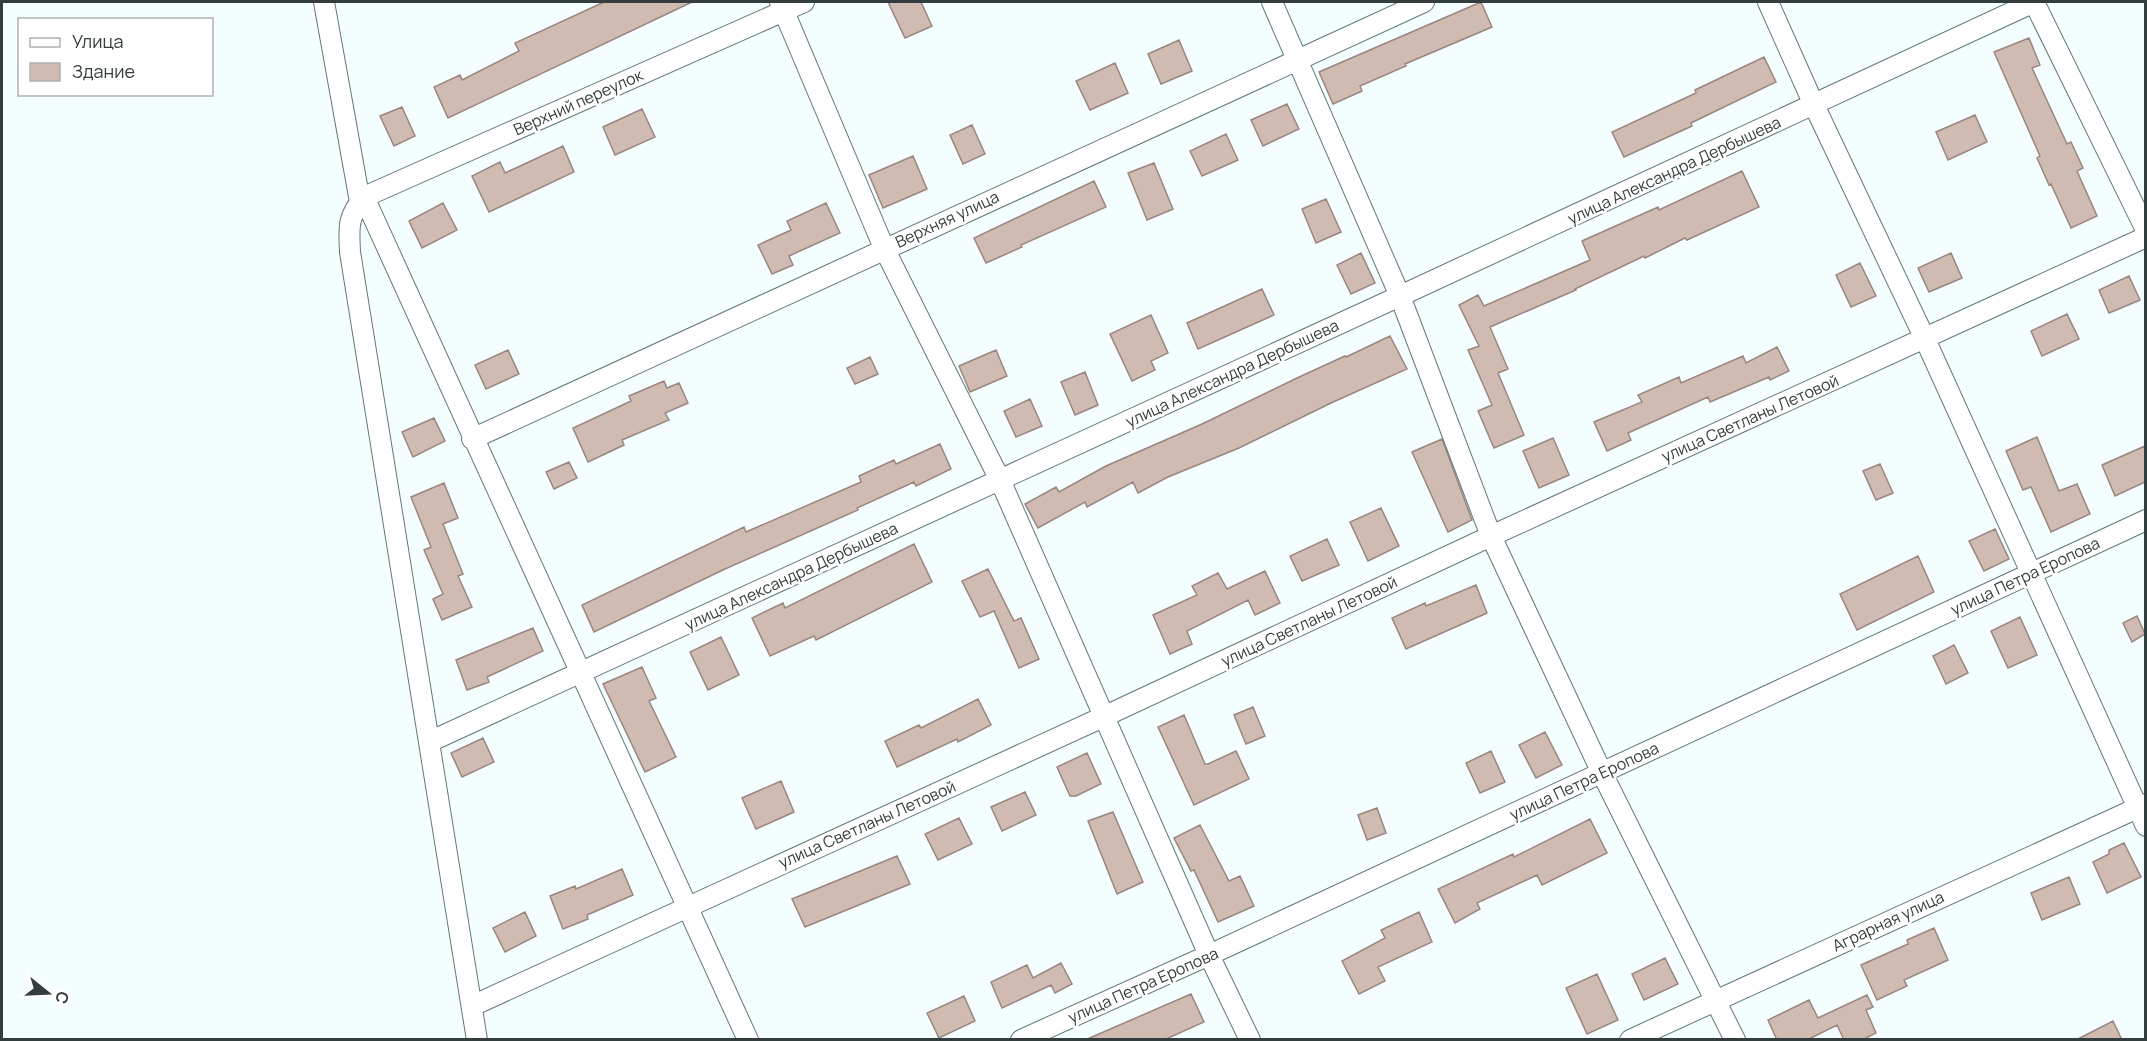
<svg xmlns="http://www.w3.org/2000/svg" width="2147" height="1041" viewBox="0 0 2147 1041" font-family="Manrope,sans-serif">
  <style>
    .building { fill: #d0bbb3; stroke: #9a867f; stroke-width: 1.5 }
    .lines { fill: none; stroke-linecap: round; stroke-linejoin: round }
    .minor-casing { stroke: #617878; stroke-width: 22 }
    .minor { stroke: #fff; stroke-width: 20 }
    .labels { text-anchor: middle; stroke-width: 5; stroke-linejoin: round; paint-order: stroke }
    .street-label { font-size: 16px; fill: #333d3d; stroke: #fff }
  </style>
  <rect width="100%" height="100%" fill="#f4fefe"/>
  <path class="building" d="M 604,2 L 692,2 L 448,118 L 434,87 L 460,75 L 462,80 L 519,51 L 515,43 Z
    M 888,2 L 921,2 L 932,26 L 905,38 Z
    M 1481,2 L 1492,27 L 1405,64 L 1406,66 L 1360,86 L 1362,91 L 1333,104 L 1319,72 Z
    M 2029,38 L 2040,65 L 2032,68 L 2067,144 L 2071,142 L 2083,168 L 2077,171 L 2097,216 L 2071,228 L 2051,184 L 2049,185 L 2037,158 L 2040,156 L 1994,52 Z
    M 1179,40 L 1192,71 L 1161,84 L 1148,54 Z
    M 1764,57 L 1776,82 L 1691,123 L 1692,126 L 1624,157 L 1612,132 L 1696,93 L 1695,90 Z
    M 1115,63 L 1128,93 L 1090,110 L 1076,81 Z
    M 1287,104 L 1299,129 L 1263,146 L 1251,120 Z
    M 402,107 L 415,136 L 394,146 L 380,116 Z
    M 642,109 L 655,137 L 615,155 L 603,127 Z
    M 1975,115 L 1987,142 L 1948,160 L 1936,132 Z
    M 972,125 L 985,154 L 963,164 L 950,135 Z
    M 1226,134 L 1238,160 L 1202,176 L 1190,151 Z
    M 563,146 L 574,172 L 489,212 L 472,176 L 500,162 L 505,173 Z
    M 913,156 L 927,189 L 883,208 L 869,175 Z
    M 1154,163 L 1173,209 L 1147,220 L 1128,173 Z
    M 1742,171 L 1759,207 L 1687,240 L 1685,238 L 1645,258 L 1644,256 L 1575,289 L 1576,290 L 1490,327 L 1508,369 L 1498,373 L 1524,435 L 1494,448 L 1478,411 L 1492,405 L 1468,350 L 1479,346 L 1459,305 L 1478,295 L 1484,306 L 1590,260 L 1582,241 L 1658,207 L 1659,210 Z
    M 1094,181 L 1106,207 L 1021,245 L 1022,247 L 986,263 L 974,238 Z
    M 1326,199 L 1341,232 L 1316,243 L 1302,209 Z
    M 443,203 L 457,230 L 422,248 L 409,221 Z
    M 826,203 L 840,233 L 789,256 L 793,265 L 772,274 L 758,245 L 791,230 L 787,221 Z
    M 1361,253 L 1375,283 L 1351,294 L 1337,265 Z
    M 1951,253 L 1962,278 L 1929,292 L 1918,268 Z
    M 1860,263 L 1876,296 L 1851,307 L 1836,275 Z
    M 2129,276 L 2140,300 L 2109,313 L 2099,290 Z
    M 1262,289 L 1274,315 L 1198,349 L 1187,323 Z
    M 2067,314 L 2079,339 L 2042,356 L 2031,331 Z
    M 1151,315 L 1168,353 L 1151,361 L 1155,370 L 1132,381 L 1110,334 Z
    M 1390,336 L 1407,369 L 1331,403 L 1239,448 L 1168,477 L 1138,493 L 1133,482 L 1087,507 L 1085,502 L 1038,528 L 1025,504 L 1056,487 L 1059,492 L 1106,466 L 1202,424 L 1297,378 L 1345,356 L 1346,357 Z
    M 1777,347 L 1789,371 L 1770,380 L 1769,377 L 1710,402 L 1708,397 L 1628,433 L 1631,440 L 1607,451 L 1594,422 L 1642,402 L 1638,395 L 1679,377 L 1681,383 L 1743,356 L 1746,363 Z
    M 508,350 L 519,374 L 486,389 L 475,365 Z
    M 996,350 L 1007,376 L 970,392 L 959,366 Z
    M 870,357 L 878,374 L 855,384 L 847,368 Z
    M 1085,372 L 1098,405 L 1075,415 L 1061,382 Z
    M 664,381 L 667,388 L 679,383 L 688,403 L 665,413 L 669,420 L 622,440 L 624,445 L 588,462 L 573,428 L 631,401 L 629,396 Z
    M 1030,399 L 1042,426 L 1016,437 L 1004,411 Z
    M 434,418 L 445,441 L 413,457 L 402,432 Z
    M 2037,437 L 2059,491 L 2077,484 L 2090,514 L 2051,532 L 2031,487 L 2023,490 L 2006,451 Z
    M 1553,438 L 1569,475 L 1539,488 L 1523,451 Z
    M 1442,439 L 1472,520 L 1448,532 L 1412,452 Z
    M 940,444 L 951,469 L 916,486 L 914,482 L 857,508 L 858,510 L 725,569 L 594,632 L 582,605 L 744,527 L 746,532 L 861,482 L 859,476 L 894,460 L 896,464 Z
    M 2145,446 L 2145,482 L 2115,496 L 2102,465 Z
    M 569,462 L 577,478 L 554,489 L 546,472 Z
    M 1880,464 L 1893,493 L 1876,500 L 1863,471 Z
    M 444,483 L 458,518 L 443,524 L 463,574 L 458,576 L 472,607 L 442,620 L 433,599 L 443,594 L 424,550 L 431,547 L 411,497 Z
    M 1381,508 L 1399,546 L 1368,561 L 1350,522 Z
    M 1995,529 L 2009,559 L 1984,571 L 1969,541 Z
    M 1327,539 L 1339,565 L 1302,581 L 1290,556 Z
    M 914,544 L 932,582 L 816,640 L 814,636 L 770,656 L 752,618 L 783,603 L 785,608 Z
    M 1918,556 L 1934,592 L 1857,630 L 1840,594 Z
    M 988,569 L 1014,621 L 1021,618 L 1039,659 L 1019,668 L 994,611 L 980,617 L 962,581 Z
    M 1265,571 L 1280,603 L 1255,615 L 1248,600 L 1187,631 L 1192,644 L 1170,654 L 1153,615 L 1197,595 L 1192,586 L 1218,573 L 1227,589 Z
    M 1476,585 L 1487,613 L 1406,649 L 1392,618 L 1425,603 L 1426,606 Z
    M 2137,616 L 2145,634 L 2132,642 L 2123,623 Z
    M 2020,617 L 2037,655 L 2008,668 L 1991,631 Z
    M 533,628 L 543,651 L 487,677 L 489,682 L 467,690 L 456,660 Z
    M 721,637 L 739,675 L 708,690 L 690,652 Z
    M 1954,645 L 1968,673 L 1946,684 L 1933,656 Z
    M 642,667 L 656,698 L 649,701 L 676,757 L 645,772 L 603,684 Z
    M 978,699 L 991,725 L 958,742 L 957,739 L 897,767 L 885,741 L 919,725 L 921,728 Z
    M 1253,707 L 1265,736 L 1246,744 L 1234,715 Z
    M 1184,715 L 1205,764 L 1208,764 L 1236,751 L 1249,779 L 1194,805 L 1158,727 Z
    M 1545,732 L 1562,765 L 1536,778 L 1519,745 Z
    M 483,738 L 494,762 L 462,777 L 451,753 Z
    M 1491,751 L 1505,782 L 1480,793 L 1466,763 Z
    M 1087,753 L 1101,784 L 1076,796 L 1070,796 L 1057,767 Z
    M 781,781 L 794,812 L 756,829 L 742,798 Z
    M 1025,792 L 1036,815 L 1002,831 L 991,807 Z
    M 1377,808 L 1386,833 L 1367,840 L 1358,815 Z
    M 1113,812 L 1143,882 L 1117,894 L 1088,821 Z
    M 959,818 L 972,844 L 938,860 L 925,834 Z
    M 1590,819 L 1607,853 L 1542,885 L 1537,875 L 1477,903 L 1480,909 L 1455,923 L 1438,889 L 1513,854 L 1514,857 Z
    M 1200,825 L 1229,881 L 1240,876 L 1254,906 L 1218,922 L 1194,870 L 1191,871 L 1174,838 Z
    M 2124,843 L 2141,877 L 2107,893 L 2093,862 L 2109,854 L 2109,850 Z
    M 897,856 L 910,884 L 805,927 L 792,899 Z
    M 622,869 L 633,895 L 587,915 L 588,919 L 563,929 L 550,896 L 575,886 L 576,889 Z
    M 2069,877 L 2080,904 L 2042,920 L 2031,893 Z
    M 525,912 L 536,936 L 505,952 L 493,928 Z
    M 1419,912 L 1432,942 L 1378,967 L 1385,981 L 1359,994 L 1342,961 L 1385,938 L 1381,930 Z
    M 1934,928 L 1948,960 L 1904,980 L 1907,986 L 1877,1000 L 1861,965 L 1908,944 L 1907,940 Z
    M 1665,958 L 1678,984 L 1644,1000 L 1632,974 Z
    M 1061,963 L 1072,984 L 1055,993 L 1051,985 L 1002,1008 L 991,982 L 1027,965 L 1033,978 Z
    M 1597,974 L 1618,1020 L 1587,1034 L 1566,988 Z
    M 1191,994 L 1204,1022 L 1164,1040 L 1085,1040 Z
    M 1867,995 L 1873,1007 L 1866,1010 L 1876,1033 L 1862,1040 L 1844,1040 L 1837,1025 L 1807,1040 L 1777,1040 L 1768,1020 L 1809,1000 L 1818,1018 Z
    M 964,996 L 975,1021 L 939,1038 L 927,1013 Z
    M 2113,1021 L 2122,1040 L 2076,1040 Z"/>
  <g class="lines">
    <defs>
      <path id="minor" d="M 324,2 L 360,202
        M 780,2 L 884,248 L 1000,480 L 1209,955 L 1250,1040
        M 1272,2 L 1400,296 L 1491,536 L 1602,773 L 1735,1040
        M 1768,2 L 1814,105 L 1925,339 L 2146,826
        M 2034,2 L 2146,230
        M 364,197 L 748,1040
        M 472,439 L 1424,2
        M 429,742 L 1400,296 L 2034,2
        M 472,1006 L 1103,717 L 1491,536 L 2146,237
        M 477,1040 L 350,252 C 349,227 347,218 364,197 L 804,2
        M 1021,1040 L 1209,955 L 2146,520
        M 1630,1040 L 2146,804"/>
    </defs>
    <use href="#minor" class="minor-casing"/>
    <use href="#minor" class="minor"/>
  </g>
  <g class="labels">
    <g class="street-label">
      <text transform="translate(578 102) rotate(-24)" y="6">Верхний переулок</text>
      <text transform="translate(1674 170) rotate(-25)" y="6">улица Александра Дербышева</text>
      <text transform="translate(947 219) rotate(-25)" y="6">Верхняя улица</text>
      <text transform="translate(1232 373) rotate(-25)" y="6">улица Александра Дербышева</text>
      <text transform="translate(1750 418) rotate(-24)" y="6">улица Светланы Летовой</text>
      <text transform="translate(791 576) rotate(-25)" y="6">улица Александра Дербышева</text>
      <text transform="translate(2025 576) rotate(-25)" y="6">улица Петра Еропова</text>
      <text transform="translate(1309 621) rotate(-25)" y="6">улица Светланы Летовой</text>
      <text transform="translate(1584 781) rotate(-25)" y="6">улица Петра Еропова</text>
      <text transform="translate(867 824) rotate(-24)" y="6">улица Светланы Летовой</text>
      <text transform="translate(1888 921) rotate(-25)" y="6">Аграрная улица</text>
      <text transform="translate(1143 985) rotate(-24)" y="6">улица Петра Еропова</text>
    </g>
  </g>
  <rect width="2147" height="1041" fill="none" stroke="#333d3d" stroke-width="6"/>
  <rect x="18" y="18" width="195" height="78" fill="#ffffff" stroke="#adb1b1" stroke-width="1.5"/>
  <rect x="30" y="38" width="30" height="9" fill="#ffffff" stroke="#adb1b1" stroke-width="1.5"/>
  <text x="72" y="48" font-size="18" fill="#333d3d">Улица</text>
  <rect x="30" y="63" width="30" height="18" fill="#d0bbb3" stroke="#adb1b1" stroke-width="1.5"/>
  <text x="72" y="78" font-size="18" fill="#333d3d">Здание</text>
  <g transform="translate(48 993) rotate(108)" stroke="#ffffff" stroke-width="4.5" paint-order="stroke">
  <path d="M0-4.5L10 22L0 15L-10 22Z" fill="#333d3d"/>
  <text y="-9" font-size="16" font-weight="bold" text-anchor="middle" fill="#333d3d">С</text>
  </g>
</svg>
